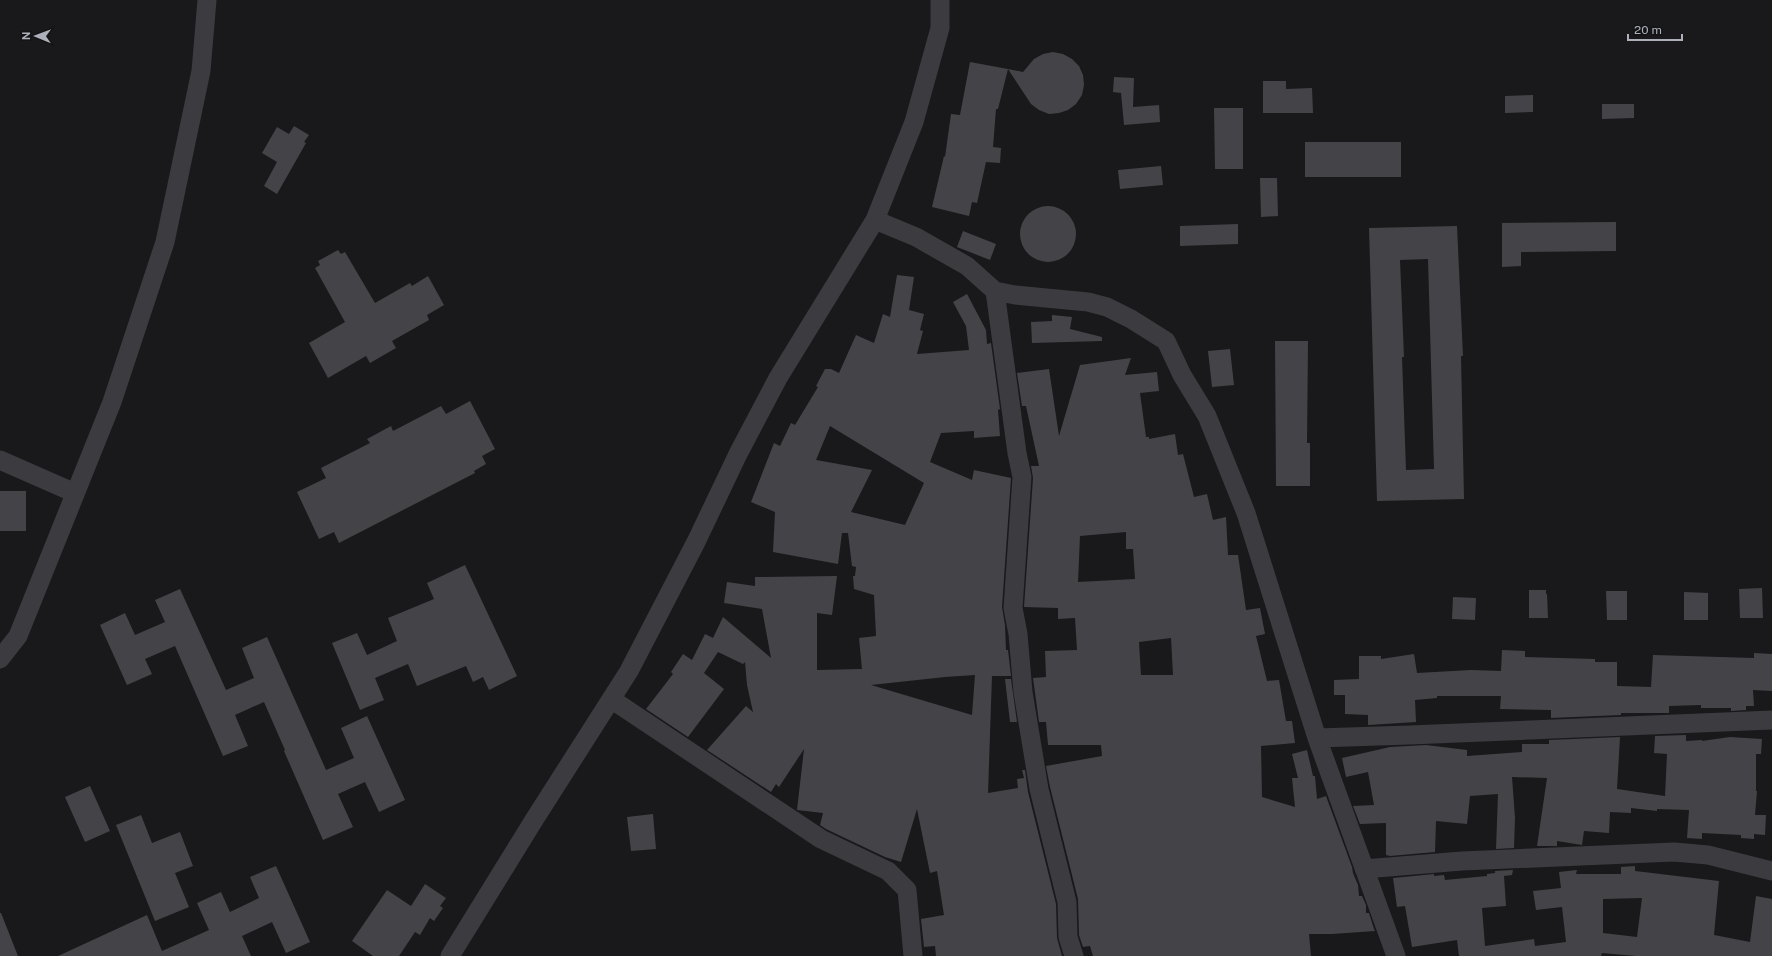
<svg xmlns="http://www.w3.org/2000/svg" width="1772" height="956" viewBox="0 0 1772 956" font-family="'Public Sans',sans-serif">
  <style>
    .building { fill: #444448; fill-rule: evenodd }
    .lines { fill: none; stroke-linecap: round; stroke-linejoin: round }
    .minor { stroke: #3b3b40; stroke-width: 19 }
  </style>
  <rect width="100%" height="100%" fill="#19191b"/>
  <path class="building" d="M 1053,52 L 1063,54 L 1072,59 L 1079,66 L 1083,75 L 1084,85 L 1082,95 L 1076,104 L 1068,110 L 1059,113 L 1049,114 L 1039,110 L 1031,104 L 1008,69 L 1023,72 L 1034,59 L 1043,54 Z
    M 970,62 L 1008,69 L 998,109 L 996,109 L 993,147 L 1001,148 L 1000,163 L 986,162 L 977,203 L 972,202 L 969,216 L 932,207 L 944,156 L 945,157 L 951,114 L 960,115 Z
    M 1114,77 L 1134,78 L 1133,107 L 1159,105 L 1160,122 L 1124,125 L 1121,93 L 1113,92 Z
    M 1263,81 L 1286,81 L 1286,89 L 1312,88 L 1313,113 L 1263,113 Z
    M 1533,95 L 1533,112 L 1505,113 L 1505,96 Z
    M 1602,104 L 1634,104 L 1634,118 L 1602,119 Z
    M 1214,108 L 1243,108 L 1243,169 L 1215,169 Z
    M 294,126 L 309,135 L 304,142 L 306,143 L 277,194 L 264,186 L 277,162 L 262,153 L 277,127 L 289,134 Z
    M 1305,142 L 1401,142 L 1401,177 L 1305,177 Z
    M 1161,166 L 1163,185 L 1120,189 L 1118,170 Z
    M 1260,178 L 1277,178 L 1278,216 L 1261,217 Z
    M1020 234a28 28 0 1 1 56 0a28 28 0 1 1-56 0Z
    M 1616,222 L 1616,251 L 1521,252 L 1521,266 L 1502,267 L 1502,223 Z
    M 1238,224 L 1238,244 L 1180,246 L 1180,226 Z
    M 1457,226 L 1463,356 L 1461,356 L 1464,499 L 1377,501 L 1369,228 ZM 1428,259 L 1434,469 L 1406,470 L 1402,357 L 1404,357 L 1400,260 Z
    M 963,231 L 996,244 L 990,260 L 957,247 Z
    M 338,250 L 341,254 L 345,252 L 375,303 L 410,283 L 412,286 L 428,276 L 444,305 L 427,315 L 429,320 L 392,341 L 396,348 L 370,363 L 366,356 L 328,378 L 309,343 L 345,322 L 315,268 L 320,265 L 318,261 Z
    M 897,275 L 914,277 L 909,310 L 924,314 L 920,330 L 923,331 L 917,354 L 969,350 L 966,326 L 953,302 L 967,294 L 986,330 L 987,344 L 991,343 L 1000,409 L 998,410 L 1000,436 L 974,438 L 974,431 L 941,433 L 930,462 L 972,480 L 974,470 L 1011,478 L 1002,607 L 1005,625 L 1006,650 L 1008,650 L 1011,676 L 992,676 L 988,793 L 1018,788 L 1017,779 L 1024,778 L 1022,770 L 1025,770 L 1028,792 L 1056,904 L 1057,938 L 1062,956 L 936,956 L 935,946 L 924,947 L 921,919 L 944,915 L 937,871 L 930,873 L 917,809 L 901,862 L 885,857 L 826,829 L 820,825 L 823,813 L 797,810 L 804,749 L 779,787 L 776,784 L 771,792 L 707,750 L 746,706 L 753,712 L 747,685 L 745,662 L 743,664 L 718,652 L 704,673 L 724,689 L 688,737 L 646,709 L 673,674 L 671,672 L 683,654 L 692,660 L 705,634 L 713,638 L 723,617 L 771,658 L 762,609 L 724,603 L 727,582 L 755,586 L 755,577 L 837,576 L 832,615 L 817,613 L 817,670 L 862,669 L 859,638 L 876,636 L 874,595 L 854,589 L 853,576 L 855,576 L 856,567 L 852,566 L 848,533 L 842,533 L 838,564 L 773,552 L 775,512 L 751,502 L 774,443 L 780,446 L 791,423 L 795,425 L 818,387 L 816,386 L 825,369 L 831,369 L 839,373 L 856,335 L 874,343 L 883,314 L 890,317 ZM 830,426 L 924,483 L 905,525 L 851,512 L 872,470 L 816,460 ZM 975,675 L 972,715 L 871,685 L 945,677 Z
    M 1052,315 L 1072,317 L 1070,329 L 1102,337 L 1102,341 L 1032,343 L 1031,322 L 1052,321 Z
    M 1275,341 L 1308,341 L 1307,443 L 1310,443 L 1310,486 L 1276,486 Z
    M 1230,349 L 1234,385 L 1212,387 L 1208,351 Z
    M 1131,358 L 1125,375 L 1157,372 L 1159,391 L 1140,393 L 1146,437 L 1149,437 L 1149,439 L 1175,434 L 1178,455 L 1183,454 L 1194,497 L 1207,494 L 1213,520 L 1226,517 L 1228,555 L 1238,555 L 1246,610 L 1260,608 L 1265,634 L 1256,636 L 1267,681 L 1279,680 L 1286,721 L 1292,721 L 1295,743 L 1261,746 L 1262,797 L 1295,807 L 1292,778 L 1298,778 L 1292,754 L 1307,750 L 1313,776 L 1315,776 L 1317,799 L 1326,796 L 1352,867 L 1353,873 L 1358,885 L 1359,896 L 1362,896 L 1366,905 L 1366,913 L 1369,913 L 1374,929 L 1375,931 L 1332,934 L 1309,934 L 1311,956 L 1093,956 L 1090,946 L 1083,947 L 1079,935 L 1078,899 L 1050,787 L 1046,766 L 1102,756 L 1101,745 L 1048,745 L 1046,722 L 1039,722 L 1033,678 L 1046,677 L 1045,651 L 1077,650 L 1075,618 L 1058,619 L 1058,608 L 1024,607 L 1033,478 L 1031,466 L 1039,466 L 1026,406 L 1022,406 L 1017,373 L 1049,369 L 1059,436 L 1080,365 ZM 1126,532 L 1126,549 L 1133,549 L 1135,579 L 1078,582 L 1080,536 ZM 1171,638 L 1173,675 L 1141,675 L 1139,642 Z
    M 470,401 L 495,449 L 482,456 L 486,464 L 474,471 L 475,473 L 339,543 L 334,532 L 319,539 L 297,492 L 326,478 L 321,468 L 370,443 L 367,439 L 391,426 L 393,431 L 441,406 L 446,414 Z
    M 0,491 L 26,491 L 26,531 L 0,531 Z
    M 465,565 L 517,676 L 489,690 L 483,677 L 473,682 L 466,666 L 417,686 L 408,664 L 375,678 L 384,700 L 360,710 L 332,643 L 357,633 L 367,655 L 397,641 L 388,618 L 434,599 L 427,583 Z
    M 1762,588 L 1763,618 L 1740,618 L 1739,589 Z
    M 180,589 L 226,690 L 254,678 L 242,648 L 267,637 L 326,770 L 354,758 L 341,728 L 367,716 L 405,800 L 379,812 L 365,782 L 338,794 L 353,827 L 323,840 L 284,751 L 285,750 L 264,702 L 235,715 L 248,746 L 223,756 L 175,646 L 145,659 L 152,674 L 127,685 L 100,625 L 125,613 L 135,635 L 165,622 L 155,600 Z
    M 1529,590 L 1546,590 L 1546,594 L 1547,594 L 1548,618 L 1529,618 Z
    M 1606,591 L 1627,591 L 1627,620 L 1607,620 Z
    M 1684,592 L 1708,593 L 1708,620 L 1684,620 Z
    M 1453,597 L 1476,598 L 1475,620 L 1452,619 Z
    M 1502,650 L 1525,651 L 1525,657 L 1595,659 L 1595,662 L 1617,662 L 1617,686 L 1651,687 L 1653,655 L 1754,658 L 1754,653 L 1772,654 L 1772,691 L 1753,690 L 1754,706 L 1746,706 L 1746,710 L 1731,711 L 1731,708 L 1701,708 L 1701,705 L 1669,706 L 1669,713 L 1621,713 L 1621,715 L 1551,718 L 1551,710 L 1500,709 L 1501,696 L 1437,696 L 1437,698 L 1415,700 L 1416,722 L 1368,725 L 1368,715 L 1345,714 L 1345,695 L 1334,695 L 1334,680 L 1359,679 L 1359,656 L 1381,656 L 1381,659 L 1414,654 L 1417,673 L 1471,670 L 1501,671 Z
    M 1005,679 L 1011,679 L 1017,722 L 1010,722 Z
    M 1686,735 L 1686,741 L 1702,740 L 1702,741 L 1730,737 L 1762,739 L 1761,754 L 1756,754 L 1756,791 L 1757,791 L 1755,815 L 1766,815 L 1765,835 L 1754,834 L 1754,839 L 1741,838 L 1741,835 L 1702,833 L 1702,839 L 1687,838 L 1689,810 L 1657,809 L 1657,811 L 1631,808 L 1631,813 L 1610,812 L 1609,833 L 1584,831 L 1582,845 L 1557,841 L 1557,846 L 1537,846 L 1547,778 L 1512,777 L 1515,818 L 1514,848 L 1496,849 L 1498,794 L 1470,796 L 1467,824 L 1436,821 L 1435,852 L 1390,856 L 1386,855 L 1386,823 L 1360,824 L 1353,806 L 1374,805 L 1368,772 L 1346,777 L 1342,758 L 1390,747 L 1426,745 L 1467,750 L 1467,756 L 1522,752 L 1522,744 L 1549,744 L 1549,740 L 1620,737 L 1617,789 L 1665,796 L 1667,754 L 1654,753 L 1655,736 Z
    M 90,786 L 110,831 L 85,842 L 65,797 Z
    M 653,814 L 656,849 L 631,851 L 627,817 Z
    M 141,815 L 152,843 L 180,832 L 193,866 L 175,873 L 189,907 L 155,921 L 116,825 Z
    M 276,866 L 310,942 L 286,953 L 272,922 L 242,936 L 251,956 L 58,956 L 147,915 L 162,951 L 209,930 L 197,903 L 221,892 L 230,912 L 259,898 L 250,877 Z
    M 1635,866 L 1635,871 L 1719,881 L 1714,935 L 1750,942 L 1756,896 L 1772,899 L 1772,956 L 1636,956 L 1602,953 L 1601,956 L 1459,956 L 1457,940 L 1412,947 L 1405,906 L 1397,907 L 1393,878 L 1434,874 L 1434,876 L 1444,875 L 1445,880 L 1487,876 L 1487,874 L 1495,873 L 1495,871 L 1513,870 L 1512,875 L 1504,876 L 1506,906 L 1482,908 L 1485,946 L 1534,939 L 1535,946 L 1566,942 L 1562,907 L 1536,910 L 1533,891 L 1561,888 L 1559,872 L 1577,870 L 1576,874 L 1621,874 L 1621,867 ZM 1642,898 L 1637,937 L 1603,933 L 1603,899 Z
    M 425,884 L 446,898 L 440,906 L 443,908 L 434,921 L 430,918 L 420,935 L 415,932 L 399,956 L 373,956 L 352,941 L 387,890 L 411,906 Z
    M 0,913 L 1,913 L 18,956 L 0,956 Z"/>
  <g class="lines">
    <path class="minor" d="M 875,220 L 916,237 L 967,266 L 995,291 L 1015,295 L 1088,302 L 1107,307 L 1131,319 L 1166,341 L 1182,375 L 1207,416 L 1246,513 L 1317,738 L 1396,956
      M 995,291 L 1017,453 L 1022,477 L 1013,608 L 1018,634 L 1023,692 L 1039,789 L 1067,902 L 1068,937 L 1074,956
      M 0,460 L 75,493
      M 0,659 L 18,636 L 112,402 L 165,242 L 201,71 L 207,0
      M 611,699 L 821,839 L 888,871 L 907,890 L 913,956
      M 1317,738 L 1410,735 L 1772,720
      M 1364,869 L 1462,861 L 1674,852 L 1708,855 L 1772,871
      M 450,956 L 534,820 L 629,671 L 696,542 L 738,454 L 778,378 L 875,220 L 914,122 L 940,28 L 940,0"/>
  </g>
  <g transform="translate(36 36) rotate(271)" stroke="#141416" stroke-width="3" paint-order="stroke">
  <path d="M0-3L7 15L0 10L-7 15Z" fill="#adb0ba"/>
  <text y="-6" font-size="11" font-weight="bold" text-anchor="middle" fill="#adb0ba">N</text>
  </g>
  <path d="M1628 34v6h54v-6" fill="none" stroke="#adb0ba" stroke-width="2"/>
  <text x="1634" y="34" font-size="12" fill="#adb0ba" stroke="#141416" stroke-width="3" paint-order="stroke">20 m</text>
</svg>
